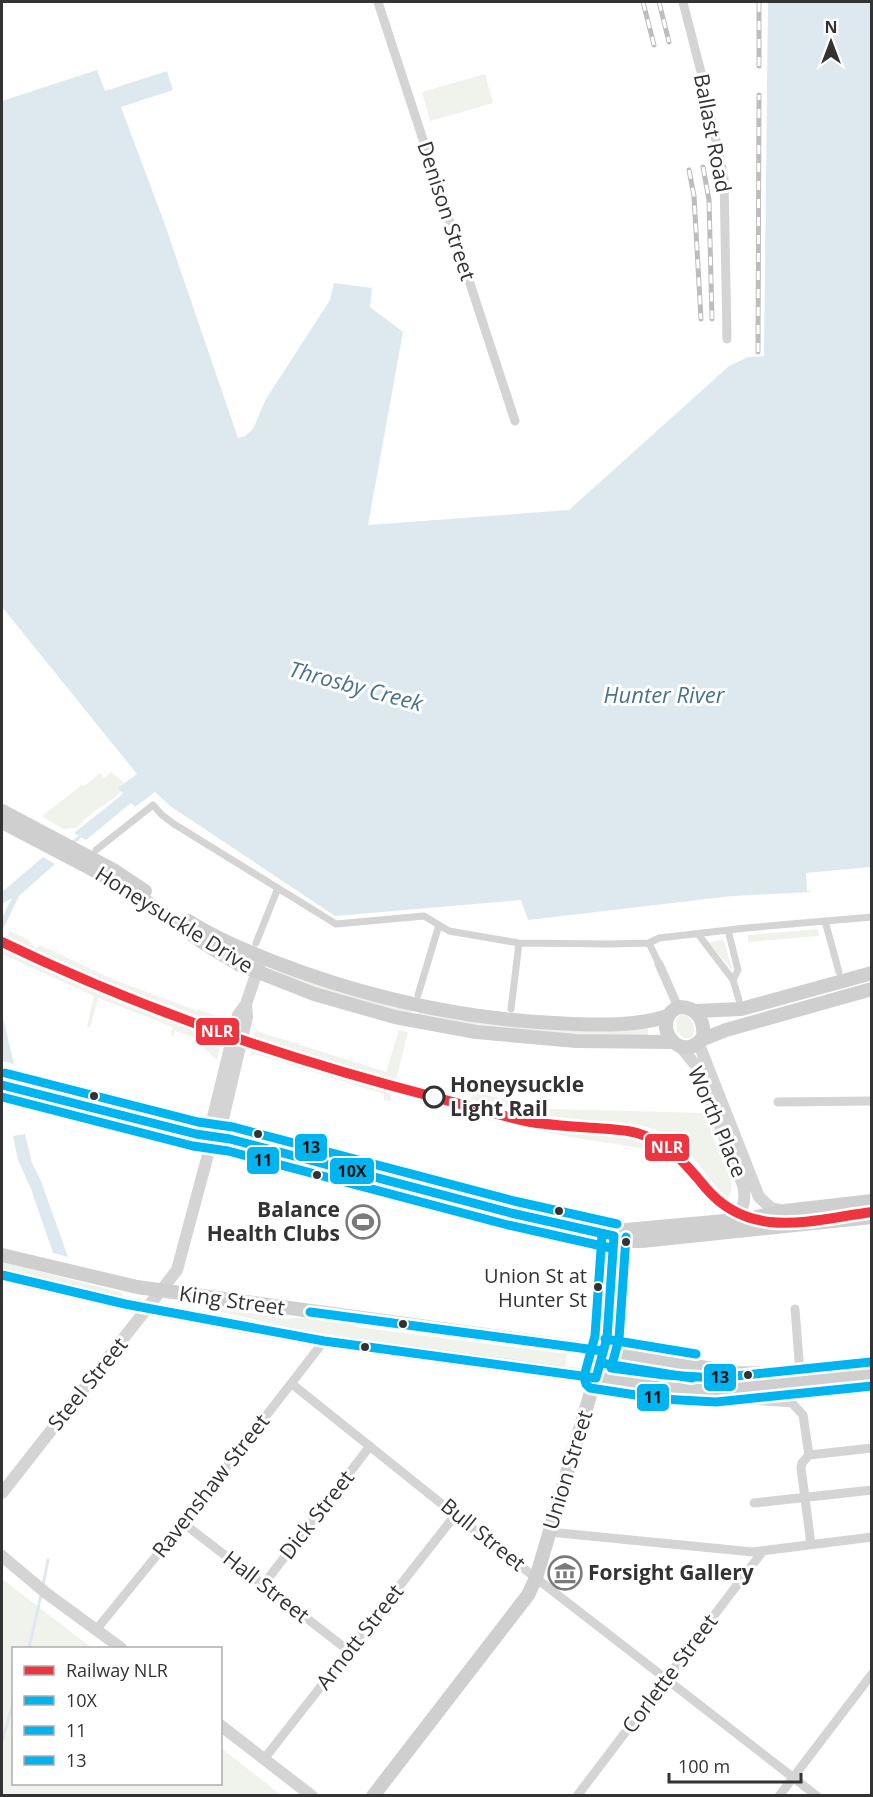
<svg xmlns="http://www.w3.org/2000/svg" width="873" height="1797" viewBox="0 0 873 1797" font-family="'Open Sans',sans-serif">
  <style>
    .green { fill: #f0f2ec }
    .water { fill: #dde9ef }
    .pier { fill: #fff }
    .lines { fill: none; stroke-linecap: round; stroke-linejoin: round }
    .stream { stroke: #dde9ef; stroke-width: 3 }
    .pedestrian { stroke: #d4d4d4; stroke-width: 7 }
    .minor { stroke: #d4d4d4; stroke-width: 9 }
    .tertiary { stroke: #d4d4d4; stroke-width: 12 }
    .secondary { stroke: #cfcfcf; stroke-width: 14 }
    .rail-casing { stroke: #bdbdbd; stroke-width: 5 }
    .rail { stroke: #fff; stroke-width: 3; stroke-dasharray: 9; stroke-linecap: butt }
    .bus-1-casing { stroke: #fff; stroke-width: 14 }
    .bus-2-casing { stroke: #fff; stroke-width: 14 }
    .bus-3-casing { stroke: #fff; stroke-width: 14 }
    .bus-1 { stroke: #00b5ef; stroke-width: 9 }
    .bus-2 { stroke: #00b5ef; stroke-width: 9 }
    .bus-3 { stroke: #00b5ef; stroke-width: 9 }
    .rail-1-casing { stroke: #fff; stroke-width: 15 }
    .rail-1 { stroke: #ee343f; stroke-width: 10 }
    .bus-dot { fill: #333; stroke: #fff; stroke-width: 2 }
    .stop-dot { fill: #fff; stroke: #333; stroke-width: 3 }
    .labels { text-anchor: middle; stroke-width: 6; stroke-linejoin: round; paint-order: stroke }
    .bus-label { font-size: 20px; fill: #333; stroke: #fff; text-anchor: end }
    .street-label { font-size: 21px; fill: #333; stroke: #fff }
    .stop-label { font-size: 21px; font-weight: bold; fill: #333; stroke: #fff; text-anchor: start }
    .poi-label { font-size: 21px; font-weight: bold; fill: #333; stroke: #fff; text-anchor: end }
    .water-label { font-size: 22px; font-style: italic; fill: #49738c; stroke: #fff }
    .line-badge { stroke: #fff; stroke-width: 2 }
    .badge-label { font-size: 16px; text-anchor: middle; font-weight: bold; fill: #fff }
    .pale-badge-label { font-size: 16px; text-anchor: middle; font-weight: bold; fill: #111 }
  </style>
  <rect width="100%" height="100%" fill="#fff"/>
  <path class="green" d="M 485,74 L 493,103 L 430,121 L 422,92 Z
    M 111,772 L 126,784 L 116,797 L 93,812 L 76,828 L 63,829 L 42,816 L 82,785 L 84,786 L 100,773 L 104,778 Z
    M 818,929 L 819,936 L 748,942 L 748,935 Z
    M 10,931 L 28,940 L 36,948 L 40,945 L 112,979 L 197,1011 L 198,1009 L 227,1020 L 225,1025 L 115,986 L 7,937 Z
    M 723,939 L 733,971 L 709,943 Z
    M 2,945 L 102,991 L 216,1033 L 221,1041 L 217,1060 L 204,1048 L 205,1040 L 175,1031 L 173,1036 L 171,1035 L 172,1027 L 163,1023 L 98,998 L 90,1028 L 87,1027 L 94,996 L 2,954 L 2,956 Z
    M 278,967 L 413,1006 L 411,1016 L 371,1006 L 275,974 Z
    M 419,1008 L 648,1027 L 648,1037 L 546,1036 L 417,1018 Z
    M 680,1015 L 686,1015 C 694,1020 697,1031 691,1038 L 684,1038 L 677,1031 L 676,1020 Z
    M 399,1030 L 408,1032 L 396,1080 L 342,1065 L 254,1036 L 256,1031 L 386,1072 Z
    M 256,1047 L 307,1065 L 393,1089 L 390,1102 L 384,1100 L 384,1094 L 255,1054 L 250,1055 L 252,1048 Z
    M 473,1092 L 549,1109 L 706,1113 L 711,1131 L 730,1179 L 732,1190 L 728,1198 L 722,1193 C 705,1176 693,1152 673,1138 C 642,1118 602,1123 566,1118 C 534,1114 503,1107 471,1100 Z
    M 469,1109 C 500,1118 531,1124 563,1128 C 598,1133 635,1129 666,1147 C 684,1157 697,1179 709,1195 L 707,1196 C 698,1185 678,1156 664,1156 L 660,1151 L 570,1137 L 474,1117 L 472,1123 L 466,1121 Z
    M 2,1262 L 123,1293 L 122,1298 L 2,1269 Z
    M 209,1306 L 285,1319 L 307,1317 L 351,1322 L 357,1327 L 567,1354 L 565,1368 L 301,1330 L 208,1309 Z
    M 635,1363 L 798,1378 L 720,1382 L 633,1373 Z
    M 2,1579 L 92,1648 L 14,1648 L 14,1784 L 220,1784 L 221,1748 L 281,1795 L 2,1795 Z"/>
  <path class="water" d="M 768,2 L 871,2 L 871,878 L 810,885 L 810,892 L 732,896 L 528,920 L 521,900 L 335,916 L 170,806 L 155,792 L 135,807 L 131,803 L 86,840 L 74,833 L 123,794 L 118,788 L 137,774 L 2,607 L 2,101 L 97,70 L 105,91 L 167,71 L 173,90 L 121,107 L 164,222 L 238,438 L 245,436 L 253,429 L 266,399 L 330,300 L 334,283 L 372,288 L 370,307 L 403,332 L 368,525 L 569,510 L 729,366 L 748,357 L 764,356 Z
    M 43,857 L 55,864 L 19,896 L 2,931 L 2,918 L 12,898 L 2,904 L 2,892 Z
    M 2,1014 L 14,1064 L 2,1061 Z
    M 25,1134 L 32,1163 L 41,1181 L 68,1257 L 53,1253 L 31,1189 L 18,1160 L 13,1136 Z"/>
  <path class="pier" d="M 871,867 L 871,880 L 816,885 L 813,887 L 813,891 L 807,891 L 806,873 Z"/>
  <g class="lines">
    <path class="stream" d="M 71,844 L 82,835
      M 43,1585 L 48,1560
      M 29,1648 L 41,1595
      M 2,1741 L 14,1700"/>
    <path class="pedestrian" d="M 96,850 L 153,805 L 162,815 L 174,824 L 336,924 L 424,916 L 449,931 L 519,943 L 609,944 L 649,943 L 659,938 L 746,928 L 872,917
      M 825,921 L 839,972
      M 728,930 L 738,970 L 733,980
      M 698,934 L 733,980 L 739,1000
      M 256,943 L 278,888
      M 649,943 L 659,964
      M 418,995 L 439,925
      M 511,1009 L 519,943"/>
    <path class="minor" d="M 378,2 L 515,421
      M 683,2 L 703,80 L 724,178 L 727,339
      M 659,964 L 678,1007
      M 778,1102 L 872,1101
      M 795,1309 L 800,1373
      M 292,1384 L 483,1537 L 817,1796
      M 716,1390 L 725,1398 L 792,1403 L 803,1415 L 809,1455 L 802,1463 L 801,1468 L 811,1544
      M 809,1455 L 872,1448
      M 754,1503 L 872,1490
      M 183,1523 L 349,1651
      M 549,1532 L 753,1552 L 872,1537
      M 263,1585 L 370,1446
      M 96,1630 L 183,1523 L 324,1341
      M 264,1759 L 456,1514
      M 577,1796 L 763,1551
      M 779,1796 L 872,1674"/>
    <path class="tertiary" d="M 698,1042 L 759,1197 L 771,1208 L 785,1211
      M 680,1046 L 697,1067 L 743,1185 C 747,1203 743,1214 724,1220
      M 214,1135 L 223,1119 L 247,1017 L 246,1004 L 262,957
      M 2,1493 L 177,1270 L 213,1136 L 213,1117 L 238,1015 L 246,1004
      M 2,1556 L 46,1593 L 121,1648
      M 220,1725 L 312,1796"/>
    <path class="secondary" d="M 2,811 L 115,871 L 145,891
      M 2,822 L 86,866 L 137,895 L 202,942 L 238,964 L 314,994 L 395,1017 L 476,1032 L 576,1041 L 672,1042
      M 188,921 C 215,938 244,950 274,962 C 370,999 471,1021 573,1024 C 606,1025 637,1026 668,1016
      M 678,1007 C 696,1006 705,1020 703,1037 C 683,1067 647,1024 678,1007 Z
      M 696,1011 L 741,1009 L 872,973
      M 701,1040 L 726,1030 L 872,989
      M 2,1085 L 196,1134 L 230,1139 L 511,1213 L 614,1236 L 625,1241 L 642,1241 L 872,1217
      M 614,1236 L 626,1230 L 747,1219 L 785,1211 L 872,1201
      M 2,1255 L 137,1287 L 603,1351 L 738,1373 L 790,1374
      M 2,1275 L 125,1304 L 324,1341 L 664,1387 L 716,1390 L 872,1374
      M 373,1796 L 528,1595 L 536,1578 L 607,1338 L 614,1236"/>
    <defs>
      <path id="rail" d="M 643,2 L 654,45
        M 659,2 L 669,42
        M 759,66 L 759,2
        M 703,167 L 709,200 L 712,319
        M 689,170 L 694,196 L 701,319
        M 758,352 L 759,95"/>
    </defs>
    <use href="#rail" class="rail-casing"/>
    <use href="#rail" class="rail"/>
    <defs>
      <path id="bus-1" d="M 2,1085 L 196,1134 L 230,1139 L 511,1213 L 614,1236
        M 2,1275 L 125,1304 L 324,1341 L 596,1378 L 607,1338 L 614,1236
        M 310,1312 L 603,1351"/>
      <path id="bus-2" d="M 2,1097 L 193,1146 L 228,1151 L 508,1225 L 611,1248
        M 602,1235 L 595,1336 L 584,1377 L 586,1384 L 590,1388 L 662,1399 L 716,1402 L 872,1386
        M 601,1363 L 692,1378"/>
      <path id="bus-3" d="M 5,1073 L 198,1122 L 233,1127 L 514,1201 L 617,1224
        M 626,1237 L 619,1339 L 611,1368 L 665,1375 L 716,1378 L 871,1362
        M 605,1339 L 696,1354"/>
    </defs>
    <use href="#bus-1" class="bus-1-casing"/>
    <use href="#bus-2" class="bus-2-casing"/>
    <use href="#bus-3" class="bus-3-casing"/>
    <use href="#bus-1" class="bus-1"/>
    <use href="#bus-2" class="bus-2"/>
    <use href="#bus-3" class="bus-3"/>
    <defs>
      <path id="rail-1" d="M 2,942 C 140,1009 286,1059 434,1097 C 464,1105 495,1114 525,1121 C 552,1126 582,1127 609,1129 C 618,1130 628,1130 637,1133 C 668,1142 685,1163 705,1187 C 750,1241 811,1220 872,1212"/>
    </defs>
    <use href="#rail-1" class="rail-1-casing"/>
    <use href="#rail-1" class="rail-1"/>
  </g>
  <defs>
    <symbol id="stadium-ring" viewBox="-11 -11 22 22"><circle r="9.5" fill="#fff" stroke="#7a7a7a" stroke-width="1.5"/><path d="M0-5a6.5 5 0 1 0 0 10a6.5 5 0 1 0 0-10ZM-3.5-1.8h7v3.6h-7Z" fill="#7a7a7a"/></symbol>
    <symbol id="museum-ring" viewBox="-11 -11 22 22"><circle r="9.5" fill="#fff" stroke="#7a7a7a" stroke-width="1.5"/><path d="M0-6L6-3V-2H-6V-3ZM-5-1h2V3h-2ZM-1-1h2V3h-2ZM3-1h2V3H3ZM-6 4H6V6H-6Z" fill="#7a7a7a"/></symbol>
  </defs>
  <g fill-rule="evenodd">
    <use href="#stadium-ring" x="344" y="1203" width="38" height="38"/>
    <use href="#museum-ring" x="546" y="1554" width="38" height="38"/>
  </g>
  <g class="bus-dot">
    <circle cx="94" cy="1096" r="5"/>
    <circle cx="258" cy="1134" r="5"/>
    <circle cx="317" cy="1175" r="5"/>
    <circle cx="559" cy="1211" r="5"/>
    <circle cx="626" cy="1242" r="5"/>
    <circle cx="598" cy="1287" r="5"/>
    <circle cx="403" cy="1324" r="5"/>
    <circle cx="365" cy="1347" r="5"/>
    <circle cx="748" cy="1375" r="5"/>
  </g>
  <circle class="stop-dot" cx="434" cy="1097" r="10"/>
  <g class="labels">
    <g class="bus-label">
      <text x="587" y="1283">Union St at<tspan x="587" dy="24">Hunter St</tspan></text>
    </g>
    <g class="street-label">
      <text transform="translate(712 133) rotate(79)" y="7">Ballast Road</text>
      <text transform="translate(446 211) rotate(72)" y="7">Denison Street</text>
      <text transform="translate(174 920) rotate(32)" y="7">Honeysuckle Drive</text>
      <text transform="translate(717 1122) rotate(67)" y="7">Worth Place</text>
      <text transform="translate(232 1301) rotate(8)" y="7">King Street</text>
      <text transform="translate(88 1384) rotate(-51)" y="7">Steel Street</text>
      <text transform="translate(568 1470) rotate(-73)" y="7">Union Street</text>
      <text transform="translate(211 1486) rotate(-52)" y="7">Ravenshaw Street</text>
      <text transform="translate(317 1515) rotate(-52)" y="7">Dick Street</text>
      <text transform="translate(483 1535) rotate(39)" y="7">Bull Street</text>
      <text transform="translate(266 1587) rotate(38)" y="7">Hall Street</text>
      <text transform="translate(360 1637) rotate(-52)" y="7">Arnott Street</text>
      <text transform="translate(670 1674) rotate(-53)" y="7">Corlette Street</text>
    </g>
    <g class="stop-label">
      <text x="450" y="1092">Honeysuckle<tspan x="450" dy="24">Light Rail</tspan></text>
    </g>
    <g class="poi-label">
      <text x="340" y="1217">Balance<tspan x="340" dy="24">Health Clubs</tspan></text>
      <text x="588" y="1580" text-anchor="start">Forsight Gallery</text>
    </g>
    <g class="water-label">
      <text transform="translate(356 686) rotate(15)" y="8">Throsby Creek</text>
      <text x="664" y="703">Hunter River</text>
    </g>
  </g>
  <g class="line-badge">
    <rect x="195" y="1017" width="45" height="29" rx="6" fill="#ee343f"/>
    <rect x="294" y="1133" width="34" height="29" rx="6" fill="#00b5ef"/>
    <rect x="644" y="1133" width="46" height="29" rx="6" fill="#ee343f"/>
    <rect x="246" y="1146" width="34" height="29" rx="6" fill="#00b5ef"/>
    <rect x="329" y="1157" width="46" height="28" rx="6" fill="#00b5ef"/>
    <rect x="703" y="1363" width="34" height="29" rx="6" fill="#00b5ef"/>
    <rect x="636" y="1383" width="34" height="29" rx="6" fill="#00b5ef"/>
  </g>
  <g class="badge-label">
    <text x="217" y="1037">NLR</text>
    <text x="667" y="1153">NLR</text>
  </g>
  <g class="pale-badge-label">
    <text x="311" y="1153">13</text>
    <text x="263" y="1166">11</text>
    <text x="352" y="1177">10X</text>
    <text x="720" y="1383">13</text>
    <text x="653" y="1403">11</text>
  </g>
  <rect width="873" height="1797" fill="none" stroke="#333333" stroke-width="6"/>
  <rect x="12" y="1647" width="210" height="138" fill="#ffffff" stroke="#adadad" stroke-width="1.5"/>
  <rect x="24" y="1666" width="30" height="9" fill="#ee343f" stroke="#adadad" stroke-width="1.5"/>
  <text x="66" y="1677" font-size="18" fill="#333333">Railway NLR</text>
  <rect x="24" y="1696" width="30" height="9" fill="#00b5ef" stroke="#adadad" stroke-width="1.5"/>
  <text x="66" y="1707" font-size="18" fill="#333333">10X</text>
  <rect x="24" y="1726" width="30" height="9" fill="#00b5ef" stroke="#adadad" stroke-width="1.5"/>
  <text x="66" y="1737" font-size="18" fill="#333333">11</text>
  <rect x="24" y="1756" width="30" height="9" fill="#00b5ef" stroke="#adadad" stroke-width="1.5"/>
  <text x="66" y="1767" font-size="18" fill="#333333">13</text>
  <g transform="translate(831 42)" stroke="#ffffff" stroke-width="4.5" paint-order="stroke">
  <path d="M0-4.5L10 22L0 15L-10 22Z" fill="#333333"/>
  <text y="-9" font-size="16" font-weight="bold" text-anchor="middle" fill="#333333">N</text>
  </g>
  <path d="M669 1773v9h132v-9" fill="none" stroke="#333333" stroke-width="3"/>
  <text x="678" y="1773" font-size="18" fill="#333333" stroke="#ffffff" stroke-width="4.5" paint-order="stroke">100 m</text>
</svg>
